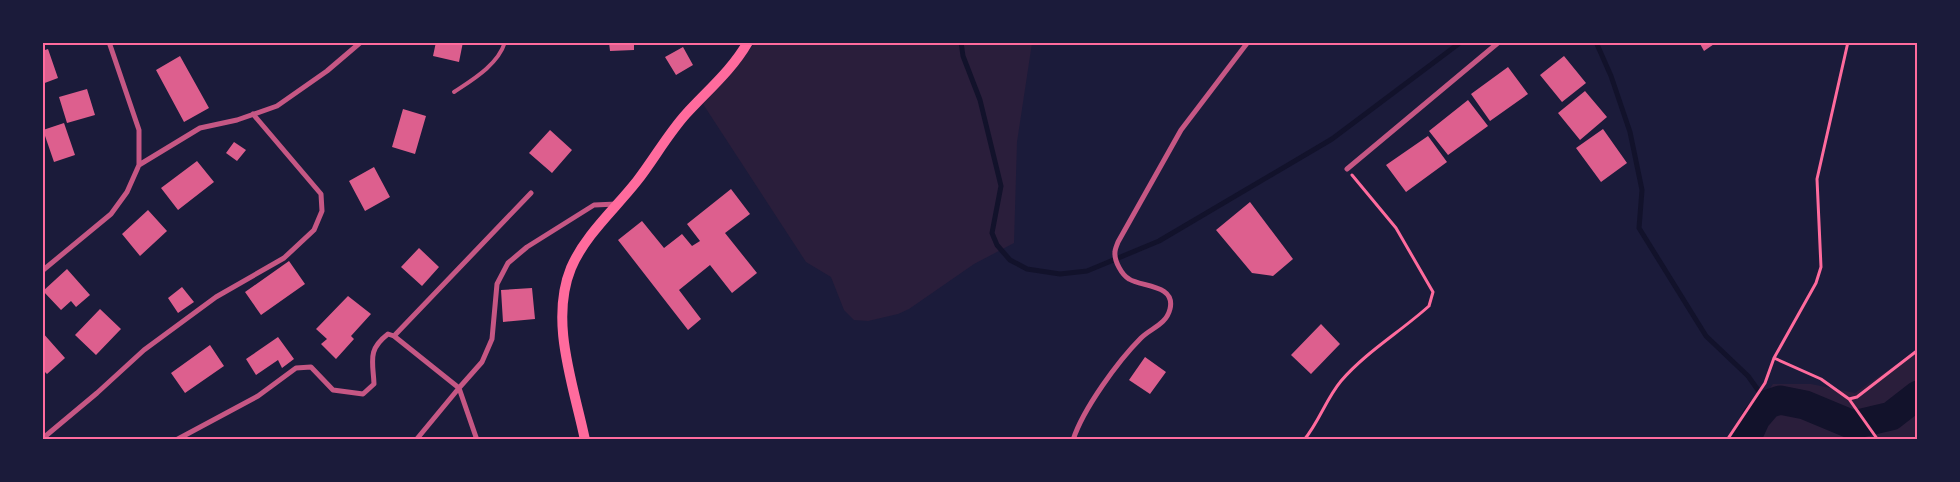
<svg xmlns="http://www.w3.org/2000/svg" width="1960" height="482" viewBox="0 0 1960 482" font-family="'Sofia Sans Condensed',sans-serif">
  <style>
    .green { fill: #2a1e3b }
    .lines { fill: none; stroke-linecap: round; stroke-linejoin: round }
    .stream { stroke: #12122b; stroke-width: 5 }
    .river { stroke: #12122b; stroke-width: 29 }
    .building { fill: #dd5f8e }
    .path { stroke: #ff6b9d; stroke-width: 3 }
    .service { stroke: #c65784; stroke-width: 4 }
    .minor { stroke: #c65784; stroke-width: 5 }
    .secondary { stroke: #ff6b9d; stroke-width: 10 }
    .neatline { fill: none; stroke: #ff6b9d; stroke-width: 2 }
  </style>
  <rect width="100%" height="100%" fill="#1b1b3a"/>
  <path class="green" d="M 755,43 L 1032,43 L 1017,142 L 1014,243 L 974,264 L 909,309 L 898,314 L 868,321 L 854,320 L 844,310 L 831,277 L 806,262 L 703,104 Z
    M 1917,350 L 1917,439 L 1732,440 L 1773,384 L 1811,384 L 1855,393 Z"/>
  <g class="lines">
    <path class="stream" d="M 961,42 L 963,56 L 980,100 L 1001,186 L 992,233 L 997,245 L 1010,260 L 1027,269 L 1060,274 L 1087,271 L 1159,241 L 1332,139 L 1461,42
      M 1596,42 L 1611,76 L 1630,132 L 1642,190 L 1639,228 L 1706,336 L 1748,376 L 1768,404"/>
    <path class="river" d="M 1746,440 L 1756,418 L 1768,404 L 1780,400 L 1805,405 L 1853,425 L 1891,416 L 1918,395"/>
  </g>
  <path class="building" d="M 436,42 L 463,42 L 459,62 L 433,56 Z
    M 609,42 L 634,42 L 634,50 L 610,51 Z
    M 1699,42 L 1717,42 L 1704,51 Z
    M 683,47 L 693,65 L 676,75 L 665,57 Z
    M 48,49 L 58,78 L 42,84 L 42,51 Z
    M 180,56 L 209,108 L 184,122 L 156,70 Z
    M 1564,56 L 1586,83 L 1562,102 L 1540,75 Z
    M 1508,67 L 1528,94 L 1490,121 L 1471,94 Z
    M 87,89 L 95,115 L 67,123 L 59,97 Z
    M 1585,91 L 1607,117 L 1580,140 L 1558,113 Z
    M 1468,100 L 1488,126 L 1448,155 L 1429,131 Z
    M 403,109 L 426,116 L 415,154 L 392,147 Z
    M 64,123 L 75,155 L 54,162 L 43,130 Z
    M 1603,129 L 1627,163 L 1601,182 L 1576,148 Z
    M 550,130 L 572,150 L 552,173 L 529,153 Z
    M 1428,136 L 1447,162 L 1406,192 L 1386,165 Z
    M 234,142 L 246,150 L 237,161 L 226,153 Z
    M 197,161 L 214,182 L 178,210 L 161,188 Z
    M 374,167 L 390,197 L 365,211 L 349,181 Z
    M 731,189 L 750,214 L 725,233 L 757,273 L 732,293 L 710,265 L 679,290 L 701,319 L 688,330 L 618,240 L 642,221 L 664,248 L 682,234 L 692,246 L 700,241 L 687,224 Z
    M 1250,202 L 1293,259 L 1273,276 L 1252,273 L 1216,230 Z
    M 148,210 L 167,231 L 140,256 L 122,234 Z
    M 419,248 L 439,267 L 422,286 L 401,267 Z
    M 289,261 L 305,284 L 261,315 L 245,292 Z
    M 67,269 L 90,295 L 76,307 L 71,301 L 61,310 L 43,291 Z
    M 182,287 L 194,302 L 178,313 L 168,298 Z
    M 532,288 L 535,319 L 503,322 L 501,290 Z
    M 348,296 L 371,314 L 351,336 L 354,339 L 336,359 L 321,344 L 327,339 L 316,329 Z
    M 100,309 L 121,329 L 96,355 L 75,335 Z
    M 1321,324 L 1340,344 L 1311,374 L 1291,355 Z
    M 42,332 L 65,358 L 47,374 L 42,369 Z
    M 278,337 L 294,359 L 282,368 L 278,360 L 256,375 L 246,359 Z
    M 210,345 L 224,366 L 185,393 L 171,373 Z
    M 1145,357 L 1166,372 L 1150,394 L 1129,380 Z"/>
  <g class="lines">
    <path class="path" d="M 1774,358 L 1821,379 L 1849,399 L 1857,397 L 1918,350
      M 1849,399 L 1878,440
      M 1304,440 C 1319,422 1326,399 1341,381 C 1366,352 1400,332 1429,306 L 1433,292 L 1396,228 L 1352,175
      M 1727,440 L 1765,383 L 1774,358 L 1816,283 L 1821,267 L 1817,179 L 1848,42"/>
    <path class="service" d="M 454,92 C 472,80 498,65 505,42"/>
    <path class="minor" d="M 109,42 L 139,130 L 139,165
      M 1347,169 L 1499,42
      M 42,271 L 111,214 L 127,192 L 139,165 L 200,128 L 237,120 L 277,106 L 327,71 L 361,42
      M 394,336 L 531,193
      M 459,388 L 477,440
      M 42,439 L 97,393 L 144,350 L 216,297 L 284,258 L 314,230 L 322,211 L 321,194 L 253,114
      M 176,440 L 258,396 L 296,368 L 311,367 L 333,390 L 363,394 L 374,384 C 373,361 367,350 388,334 L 394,336 L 459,388 L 482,362 L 492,339 L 497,284 L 508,263 L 527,247 L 594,205 L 617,204
      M 416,440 L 459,388
      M 1073,440 C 1083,409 1118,361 1141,338 C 1151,328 1166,325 1170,309 C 1176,284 1141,287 1129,279 C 1122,275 1114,261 1115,252 C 1115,249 1117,245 1118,242 L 1181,130 L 1248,42"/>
    <path class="secondary" d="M 585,440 C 574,386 549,322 571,268 C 585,235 615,209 637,181 C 654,159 668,134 686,114 C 708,90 732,70 748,42"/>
  </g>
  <rect width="1960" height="482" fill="none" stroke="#1b1b3a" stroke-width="88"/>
  <rect x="44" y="44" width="1872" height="394" class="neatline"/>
</svg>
